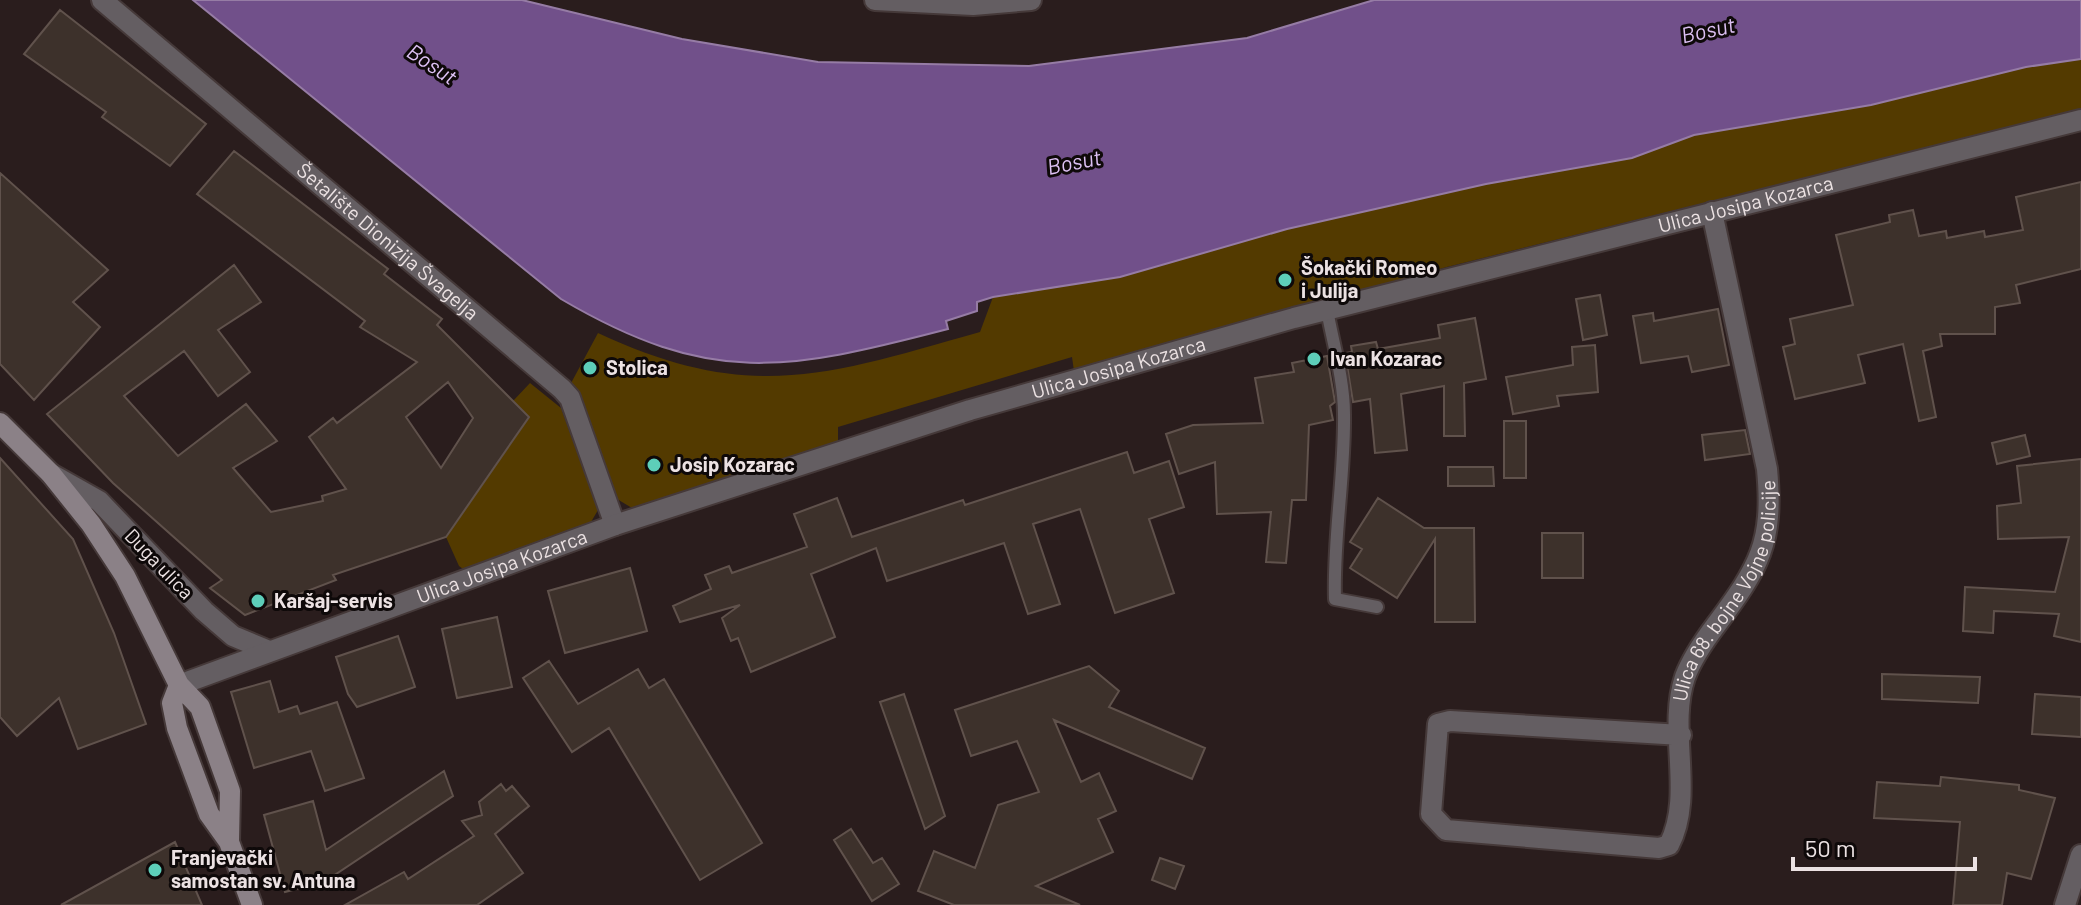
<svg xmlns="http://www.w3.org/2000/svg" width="2081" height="905" viewBox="0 0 2081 905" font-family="Barlow,sans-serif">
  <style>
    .green { fill: #533a00 }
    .water { fill: #71508a; stroke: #967ca5; stroke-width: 2 }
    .building { fill: #3d312b; stroke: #60524c; stroke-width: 2; fill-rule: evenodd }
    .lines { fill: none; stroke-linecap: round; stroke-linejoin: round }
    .service-casing { stroke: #453939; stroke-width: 16 }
    .minor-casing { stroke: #453939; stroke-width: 24 }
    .secondary-casing { stroke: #453939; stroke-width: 24 }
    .service { stroke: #645e62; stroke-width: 12 }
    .minor { stroke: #645e62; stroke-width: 20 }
    .secondary { stroke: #8b8187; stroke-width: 20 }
    .poi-dot { fill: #5dceb9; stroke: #0e0909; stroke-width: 3 }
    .labels { text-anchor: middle; stroke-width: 6; stroke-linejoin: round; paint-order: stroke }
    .street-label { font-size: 20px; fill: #ece2e3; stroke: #0e0909 }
    .poi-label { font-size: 20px; font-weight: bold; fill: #ece2e3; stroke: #0e0909; text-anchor: start }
    .water-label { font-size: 22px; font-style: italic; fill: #ddc1f4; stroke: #0e0909 }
  </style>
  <rect width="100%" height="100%" fill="#2a1d1d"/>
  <path class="green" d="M 2081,59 L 2081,109 L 1447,267 L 1074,371 L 1072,357 L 838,427 L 838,443 L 632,508 L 617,499 L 584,405 L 570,385 L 598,333 C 750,404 828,375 980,332 L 993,297 L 1120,277 L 1287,229 L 1486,184 L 1632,158 L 1694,135 L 1871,105 L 2026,67 Z
    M 530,383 L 561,408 L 598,510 L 591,522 L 463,569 L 459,566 L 446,537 L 529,418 L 513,401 Z"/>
  <path class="water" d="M 193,0 L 522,0 L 682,39 L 818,62 L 1029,66 L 1247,38 L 1374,0 L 2081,0 L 2081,59 L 2026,67 L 1871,105 L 1694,135 L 1632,158 L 1486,184 L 1287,229 L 1120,277 L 993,297 L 977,302 L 977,311 L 946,321 L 948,329 C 786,371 711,387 561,299 Z"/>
  <path class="building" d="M 60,10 L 206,124 L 170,166 L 102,117 L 106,112 L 24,54 Z
    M 234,151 L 388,269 L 384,274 L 442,319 L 437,325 L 529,417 L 446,537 L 333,575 L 336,580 L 245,615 L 210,588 L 222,580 L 113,483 L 47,414 L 234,265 L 261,302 L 218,330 L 250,372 L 218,396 L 184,351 L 124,396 L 178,456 L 246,404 L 277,441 L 233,468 L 271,512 L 323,501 L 322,496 L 346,489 L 309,437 L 333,418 L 337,423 L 417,362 L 360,327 L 365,321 L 197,194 ZM 448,382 L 473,418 L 441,468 L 406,417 Z
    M 0,173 L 108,270 L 73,302 L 100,327 L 34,400 L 0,364 Z
    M 2081,182 L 2081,269 L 2016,285 L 2020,303 L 1995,307 L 1995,334 L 1940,334 L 1942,346 L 1923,351 L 1936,417 L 1919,421 L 1903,344 L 1858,355 L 1865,383 L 1795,399 L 1783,347 L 1795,344 L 1790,319 L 1853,305 L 1836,235 L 1890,222 L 1889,215 L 1913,210 L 1919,236 L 1946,231 L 1947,238 L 1984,231 L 1985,237 L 2023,230 L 2016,197 Z
    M 1600,295 L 1607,335 L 1583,340 L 1576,299 Z
    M 1718,309 L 1729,365 L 1692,372 L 1688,356 L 1641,363 L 1633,316 L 1653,313 L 1654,321 Z
    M 1475,318 L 1486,379 L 1464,383 L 1465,436 L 1444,436 L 1444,386 L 1401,394 L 1407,450 L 1375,453 L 1370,399 L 1353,402 L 1345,353 L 1352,352 L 1351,346 L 1376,342 L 1378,349 L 1440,338 L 1438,325 Z
    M 1595,345 L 1598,392 L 1557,396 L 1559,406 L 1513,414 L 1506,377 L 1573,365 L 1572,347 Z
    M 1327,356 L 1335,402 L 1330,406 L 1333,420 L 1309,425 L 1306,500 L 1292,500 L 1286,563 L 1266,562 L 1271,512 L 1217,514 L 1215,462 L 1179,474 L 1166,434 L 1193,425 L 1263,423 L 1255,378 L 1294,372 L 1292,363 Z
    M 1504,421 L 1526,421 L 1526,478 L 1504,478 Z
    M 1745,430 L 1750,454 L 1705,460 L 1702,435 Z
    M 2025,435 L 2030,456 L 1997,464 L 1992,443 Z
    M 1127,452 L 1134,473 L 1169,461 L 1184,507 L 1149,519 L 1174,593 L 1115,613 L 1080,509 L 1033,524 L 1060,604 L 1028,614 L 1004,543 L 887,581 L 876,548 L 811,574 L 835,637 L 751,672 L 738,638 L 731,641 L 722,618 L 740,605 L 680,622 L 673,606 L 711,589 L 705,575 L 729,566 L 732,573 L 807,547 L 794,514 L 837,498 L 852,537 L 963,500 L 965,505 Z
    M 0,458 L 73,539 L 114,633 L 146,724 L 78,749 L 59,698 L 17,736 L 0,717 Z
    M 2081,459 L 2081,642 L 2054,636 L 2059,614 L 1994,611 L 1993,633 L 1963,631 L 1965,587 L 2055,592 L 2069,537 L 1998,539 L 1997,506 L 2021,503 L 2017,466 Z
    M 1448,467 L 1493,467 L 1494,486 L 1448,486 Z
    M 1378,498 L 1424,528 L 1474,528 L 1475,622 L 1435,622 L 1435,539 L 1397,598 L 1350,568 L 1362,549 L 1350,542 Z
    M 1542,533 L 1583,533 L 1583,578 L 1542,578 Z
    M 630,568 L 647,631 L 565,653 L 548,591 Z
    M 497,617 L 512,687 L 457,698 L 442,629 Z
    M 398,636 L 415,687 L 357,707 L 348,694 L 336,657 Z
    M 549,661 L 578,704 L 638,669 L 649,688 L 664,679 L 762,843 L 700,880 L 609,728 L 572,752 L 523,678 Z
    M 1089,666 L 1119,691 L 1109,707 L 1205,748 L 1192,779 L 1054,720 L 1081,782 L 1099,773 L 1116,811 L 1098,819 L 1113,852 L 1036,886 L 1080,905 L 954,905 L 918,891 L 934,851 L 975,868 L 998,805 L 1039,792 L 1017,741 L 971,756 L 955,710 Z
    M 1882,674 L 1980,677 L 1978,703 L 1882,699 Z
    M 270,681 L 279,712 L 297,706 L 300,714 L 337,702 L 364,778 L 325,791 L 311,751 L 254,768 L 231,692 Z
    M 904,694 L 945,816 L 925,829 L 880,702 Z
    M 2035,694 L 2081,697 L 2081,737 L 2032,734 Z
    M 444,771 L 453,796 L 324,882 L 285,892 L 264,815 L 313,801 L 326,850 Z
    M 1941,777 L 2019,785 L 2019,790 L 2055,798 L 2031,879 L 2007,873 L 2002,905 L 1953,905 L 1960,822 L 1874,818 L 1877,782 L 1940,786 Z
    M 501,784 L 506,791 L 512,786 L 529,806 L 495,834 L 523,873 L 477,905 L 345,905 L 404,872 L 408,879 L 474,836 L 462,821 L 482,815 L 479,802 Z
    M 851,829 L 873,863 L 882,858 L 899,884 L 872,901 L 834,840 Z
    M 175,842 L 202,905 L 61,905 Z
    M 1160,858 L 1184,866 L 1175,889 L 1152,880 Z"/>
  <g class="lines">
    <defs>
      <path id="service" d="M 1327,310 C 1333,343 1344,380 1344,414 C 1345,476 1333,537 1335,599 L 1377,607"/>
      <g id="minor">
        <path id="s1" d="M 102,0 L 562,389 L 570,398 L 615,525"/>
        <path d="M 875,0 L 973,5 L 1031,0"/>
        <path d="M 51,474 L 99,501 L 204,611 L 233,636 L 269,651"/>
        <path id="s2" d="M 179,685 L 615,525 L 970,410 L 1294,318 L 2081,120"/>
        <path id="s3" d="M 1681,735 L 1450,721 L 1438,724 L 1431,814 L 1446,830 L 1659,848 L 1669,845 C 1695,795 1667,730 1685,677 C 1692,658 1704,641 1716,625 C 1759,567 1774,543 1767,469 L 1712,212"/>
        <path d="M 2065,905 L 2081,855"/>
      </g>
      <path id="secondary" d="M 0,423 L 51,474 L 91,524 L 125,576 L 179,685 L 200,707 L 230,791 L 229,842
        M 179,685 L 172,703 L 177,728 L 209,814 L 229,842 L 252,905"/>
    </defs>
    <use href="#service" class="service-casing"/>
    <use href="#minor" class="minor-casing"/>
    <use href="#secondary" class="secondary-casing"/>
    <use href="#service" class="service"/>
    <use href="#minor" class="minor"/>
    <use href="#secondary" class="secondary"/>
  </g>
  <g class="poi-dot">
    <circle cx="1285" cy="280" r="8"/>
    <circle cx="1314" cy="359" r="8"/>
    <circle cx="590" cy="368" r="8"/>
    <circle cx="654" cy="465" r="8"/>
    <circle cx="258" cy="601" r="8"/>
    <circle cx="155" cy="870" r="8"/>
  </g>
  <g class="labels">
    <g class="street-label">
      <text dy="7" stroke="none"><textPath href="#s2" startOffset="1640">Ulica Josipa Kozarca</textPath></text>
      <text dy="7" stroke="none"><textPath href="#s1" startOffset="374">Šetalište Dionizija Švagelja</textPath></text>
      <text dy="7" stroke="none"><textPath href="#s2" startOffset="992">Ulica Josipa Kozarca</textPath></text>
      <text transform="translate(159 564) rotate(46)" y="7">Duga ulica</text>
      <text dy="7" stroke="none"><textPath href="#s2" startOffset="344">Ulica Josipa Kozarca</textPath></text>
      <text dy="7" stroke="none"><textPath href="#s3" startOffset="848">Ulica 68. bojne Vojne policije</textPath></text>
    </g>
    <g class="poi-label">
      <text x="1301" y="275">Šokački Romeo<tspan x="1301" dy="23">i Julija</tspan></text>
      <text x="1330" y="366">Ivan Kozarac</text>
      <text x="606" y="375">Stolica</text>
      <text x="670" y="472">Josip Kozarac</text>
      <text x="274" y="608">Karšaj-servis</text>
      <text x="171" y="865">Franjevački<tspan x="171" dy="23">samostan sv. Antuna</tspan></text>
    </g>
    <g class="water-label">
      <text transform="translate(1708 30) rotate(-12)" y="8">Bosut</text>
      <text transform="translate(432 64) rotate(34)" y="8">Bosut</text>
      <text transform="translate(1074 162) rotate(-11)" y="8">Bosut</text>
    </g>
  </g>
  <path d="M1793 857v12h182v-12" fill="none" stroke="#ece2e3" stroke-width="4"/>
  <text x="1805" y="857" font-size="24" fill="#ece2e3" stroke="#0e0909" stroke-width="6" paint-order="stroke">50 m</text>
</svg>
